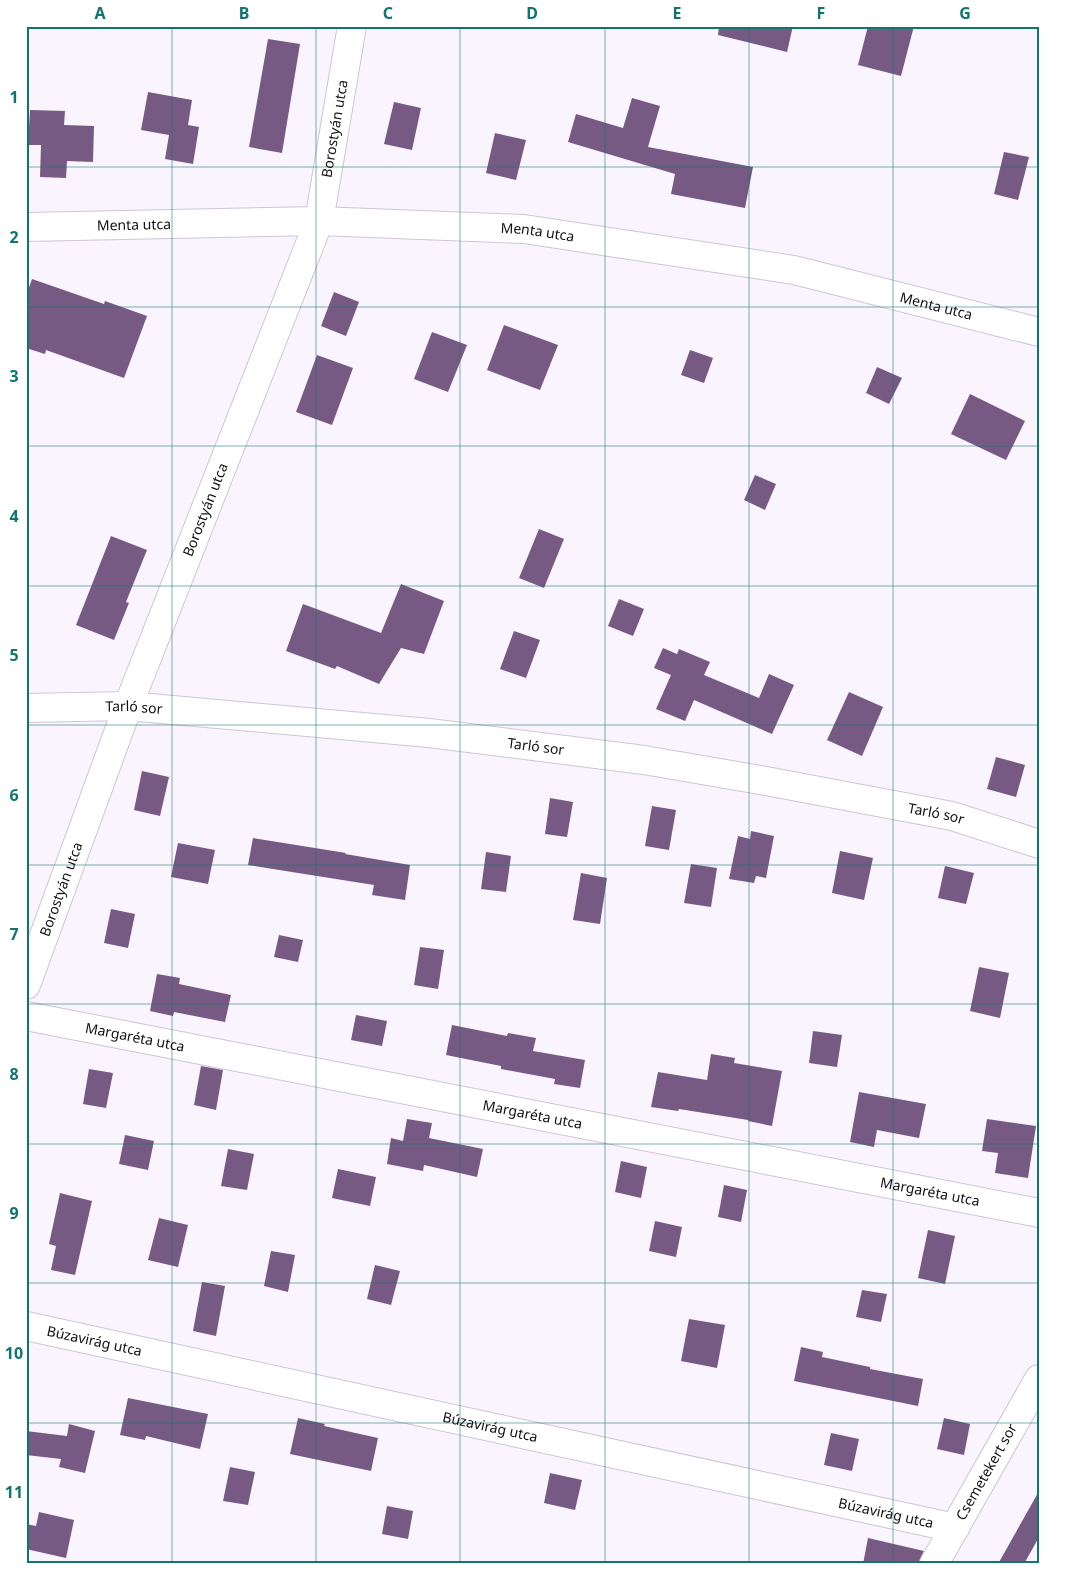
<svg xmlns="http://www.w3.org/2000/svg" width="1065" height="1590" viewBox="0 0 1065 1590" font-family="'Noto Sans',sans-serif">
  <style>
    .building { fill: #775a84 }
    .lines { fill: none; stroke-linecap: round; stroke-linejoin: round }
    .minor-casing { stroke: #d0c5d5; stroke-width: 30 }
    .minor { stroke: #fff; stroke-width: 28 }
    .grid { fill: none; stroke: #0f766e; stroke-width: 1; stroke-opacity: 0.55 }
    .labels { text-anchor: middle; stroke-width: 4.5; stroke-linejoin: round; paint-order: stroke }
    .street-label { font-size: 14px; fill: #120e14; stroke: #fff }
    .neatline { fill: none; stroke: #0f766e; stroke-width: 2 }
    .grid-label { font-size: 16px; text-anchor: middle; font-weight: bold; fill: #0f766e }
  </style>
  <rect width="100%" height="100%" fill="#faf4fe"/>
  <path class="building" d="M 719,26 L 793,26 L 787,52 L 718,35 Z
    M 868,26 L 914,26 L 901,76 L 858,65 Z
    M 268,39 L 300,44 L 282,153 L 249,147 Z
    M 148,92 L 192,100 L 188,125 L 199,127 L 193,164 L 165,159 L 169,135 L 141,130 Z
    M 632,98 L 660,106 L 648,147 L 753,167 L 745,208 L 671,194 L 675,174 L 568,142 L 576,114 L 623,128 Z
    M 394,102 L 421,108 L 412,150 L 384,144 Z
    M 30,110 L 65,111 L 64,125 L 94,126 L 93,162 L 67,161 L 66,178 L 40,177 L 41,145 L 28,145 Z
    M 495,133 L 526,140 L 516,180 L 486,173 Z
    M 1004,152 L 1029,157 L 1018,200 L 994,194 Z
    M 32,279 L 104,304 L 105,301 L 147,316 L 124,378 L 46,350 L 45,354 L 26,348 L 26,296 Z
    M 334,292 L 359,302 L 346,336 L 321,326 Z
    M 504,325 L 558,345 L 540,390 L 487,370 Z
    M 432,332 L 467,345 L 448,392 L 414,379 Z
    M 690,350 L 713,358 L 704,383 L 681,375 Z
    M 317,355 L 353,368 L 332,425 L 296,412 Z
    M 877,367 L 902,378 L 889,404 L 866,393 Z
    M 970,394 L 1025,421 L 1006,460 L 951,434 Z
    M 755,475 L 776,484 L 765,510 L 744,500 Z
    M 539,529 L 564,539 L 544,588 L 519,578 Z
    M 111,536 L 147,550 L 126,602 L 129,603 L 114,640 L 76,625 Z
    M 401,584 L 444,601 L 424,654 L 401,648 L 379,684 L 337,666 L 335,669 L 286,651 L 303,604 L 381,633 Z
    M 619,599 L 644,609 L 633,636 L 608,626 Z
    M 514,631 L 540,640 L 526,678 L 500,669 Z
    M 663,648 L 677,654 L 679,649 L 710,662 L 704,675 L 759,698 L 769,674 L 794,685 L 772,734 L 694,700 L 685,721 L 656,709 L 671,675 L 654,668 Z
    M 849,692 L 883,707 L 862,756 L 827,740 Z
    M 996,757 L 1025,765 L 1016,797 L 987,789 Z
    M 142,771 L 169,777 L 160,816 L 134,810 Z
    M 550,798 L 573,802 L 567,837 L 545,834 Z
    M 652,806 L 676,810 L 669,850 L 645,846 Z
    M 751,831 L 774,836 L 766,878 L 756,876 L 754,883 L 729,879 L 738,836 L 750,839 Z
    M 253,838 L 346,853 L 345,854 L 410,865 L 405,900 L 372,895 L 374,885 L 248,865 Z
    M 178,843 L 215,850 L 208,884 L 171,877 Z
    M 840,851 L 873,858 L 864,900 L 832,893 Z
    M 486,852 L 511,856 L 506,892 L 481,889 Z
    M 691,864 L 717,868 L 711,907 L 684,903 Z
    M 945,866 L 974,873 L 966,904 L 938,898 Z
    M 581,873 L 607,878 L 600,924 L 573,920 Z
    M 111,909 L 135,914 L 128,948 L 104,943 Z
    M 279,935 L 303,940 L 298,962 L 274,957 Z
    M 420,947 L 444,950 L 438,989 L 414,985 Z
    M 979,967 L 1009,973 L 1000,1018 L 970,1011 Z
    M 157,974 L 180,978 L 179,984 L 231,995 L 225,1022 L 174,1012 L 173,1016 L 150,1011 Z
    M 356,1015 L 387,1021 L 382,1046 L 351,1040 Z
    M 452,1025 L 507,1036 L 508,1033 L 536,1038 L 533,1051 L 585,1060 L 580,1088 L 554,1084 L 555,1079 L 501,1069 L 501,1066 L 446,1055 Z
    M 813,1031 L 842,1035 L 837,1067 L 809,1063 Z
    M 711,1054 L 735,1058 L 734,1063 L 782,1071 L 772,1126 L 748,1121 L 748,1120 L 679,1109 L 678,1111 L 651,1107 L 658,1072 L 707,1080 Z
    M 201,1066 L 223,1070 L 216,1110 L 194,1105 Z
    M 89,1069 L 113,1073 L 106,1108 L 83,1104 Z
    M 859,1092 L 926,1104 L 919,1138 L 877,1130 L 874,1147 L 850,1142 Z
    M 407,1119 L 432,1123 L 429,1138 L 483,1149 L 477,1177 L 424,1165 L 423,1171 L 387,1164 L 391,1138 L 403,1141 Z
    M 987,1119 L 1036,1126 L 1028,1178 L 995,1173 L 998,1153 L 982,1151 Z
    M 125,1135 L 154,1141 L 148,1170 L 119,1164 Z
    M 228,1149 L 254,1154 L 247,1190 L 221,1186 Z
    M 621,1161 L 647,1167 L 641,1198 L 615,1192 Z
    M 338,1169 L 376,1177 L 370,1206 L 332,1198 Z
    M 724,1185 L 747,1190 L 741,1222 L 718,1217 Z
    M 60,1193 L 92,1201 L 75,1275 L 51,1270 L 56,1246 L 49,1244 Z
    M 159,1218 L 188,1225 L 178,1267 L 148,1260 Z
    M 655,1221 L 682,1227 L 676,1257 L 649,1251 Z
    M 928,1230 L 955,1236 L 945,1284 L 918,1278 Z
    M 271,1251 L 295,1255 L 288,1292 L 264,1286 Z
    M 375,1265 L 400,1271 L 391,1305 L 367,1299 Z
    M 202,1282 L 225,1286 L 216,1336 L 193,1331 Z
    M 862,1290 L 887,1294 L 881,1322 L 856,1317 Z
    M 689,1319 L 725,1325 L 717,1368 L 681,1361 Z
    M 801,1347 L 823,1352 L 822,1357 L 870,1367 L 870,1369 L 923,1379 L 918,1406 L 794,1381 Z
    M 128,1398 L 208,1414 L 200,1449 L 146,1436 L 145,1440 L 120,1435 Z
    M 298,1418 L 325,1424 L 324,1426 L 378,1438 L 371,1471 L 290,1454 Z
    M 944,1418 L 970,1424 L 964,1455 L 937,1449 Z
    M 69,1424 L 95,1431 L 85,1473 L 59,1467 L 61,1459 L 26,1455 L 26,1431 L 67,1436 Z
    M 831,1433 L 859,1439 L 852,1471 L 824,1465 Z
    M 230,1467 L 255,1472 L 248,1505 L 223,1501 Z
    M 550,1473 L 582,1480 L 575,1510 L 544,1503 Z
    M 1039,1491 L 1039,1537 L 1024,1564 L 998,1564 Z
    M 387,1506 L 413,1511 L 408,1539 L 382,1534 Z
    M 39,1512 L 74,1520 L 66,1558 L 26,1549 L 26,1524 L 36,1526 Z
    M 868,1538 L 924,1551 L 918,1564 L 863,1564 Z"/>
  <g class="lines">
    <defs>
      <g id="minor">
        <path id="s1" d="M 26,227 L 319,221 L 524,229 L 794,270 L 1039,332"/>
        <path id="s2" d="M 26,708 L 128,706 L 429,733 L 644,760 L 766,781 L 952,816 L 1039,844"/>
        <path id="s3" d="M 26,985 L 128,706 L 319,221 L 352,26"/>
        <path id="s4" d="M 26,1016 L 1039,1213"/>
        <path id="s5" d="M 26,1326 L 955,1528"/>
        <path id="s6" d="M 934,1564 L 1039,1379"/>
      </g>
    </defs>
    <use href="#minor" class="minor-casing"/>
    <use href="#minor" class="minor"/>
  </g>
  <path class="grid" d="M 172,26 L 172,1564M 316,26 L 316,1564M 460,26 L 460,1564M 605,26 L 605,1564M 749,26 L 749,1564M 893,26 L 893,1564M 26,167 L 1039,167M 26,307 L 1039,307M 26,446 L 1039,446M 26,586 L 1039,586M 26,725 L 1039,725M 26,865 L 1039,865M 26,1004 L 1039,1004M 26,1144 L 1039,1144M 26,1283 L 1039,1283M 26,1423 L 1039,1423"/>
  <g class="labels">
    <g class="street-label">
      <text dy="5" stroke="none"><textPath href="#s3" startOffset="912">Borostyán utca</textPath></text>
      <text dy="5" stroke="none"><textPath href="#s1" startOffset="108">Menta utca</textPath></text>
      <text dy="5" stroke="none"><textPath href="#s1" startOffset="512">Menta utca</textPath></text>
      <text dy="5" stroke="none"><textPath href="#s1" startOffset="918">Menta utca</textPath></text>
      <text dy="5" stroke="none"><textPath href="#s3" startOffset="508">Borostyán utca</textPath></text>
      <text dy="5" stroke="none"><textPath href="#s2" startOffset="108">Tarló sor</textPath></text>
      <text dy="5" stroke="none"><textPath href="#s2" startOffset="512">Tarló sor</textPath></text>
      <text dy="5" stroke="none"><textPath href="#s2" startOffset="918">Tarló sor</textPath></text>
      <text dy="5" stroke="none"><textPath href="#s3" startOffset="102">Borostyán utca</textPath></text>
      <text dy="5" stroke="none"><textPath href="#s4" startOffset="111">Margaréta utca</textPath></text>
      <text dy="5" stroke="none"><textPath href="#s4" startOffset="516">Margaréta utca</textPath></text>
      <text dy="5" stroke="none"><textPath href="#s4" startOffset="921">Margaréta utca</textPath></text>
      <text dy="5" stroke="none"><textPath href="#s5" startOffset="70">Búzavirág utca</textPath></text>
      <text dy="5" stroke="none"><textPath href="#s5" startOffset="475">Búzavirág utca</textPath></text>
      <text dy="5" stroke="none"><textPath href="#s6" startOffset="106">Csemetekert sor</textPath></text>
      <text dy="5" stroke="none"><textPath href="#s5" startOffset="880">Búzavirág utca</textPath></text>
    </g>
  </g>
  <rect width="1065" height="1590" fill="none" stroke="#ffffff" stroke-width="55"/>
  <rect x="28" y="28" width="1010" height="1534" class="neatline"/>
  <g class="grid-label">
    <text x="100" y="19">A</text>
    <text x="244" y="19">B</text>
    <text x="388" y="19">C</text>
    <text x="532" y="19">D</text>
    <text x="677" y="19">E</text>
    <text x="821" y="19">F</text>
    <text x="965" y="19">G</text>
    <text x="14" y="103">1</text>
    <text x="14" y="243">2</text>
    <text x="14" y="382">3</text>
    <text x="14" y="522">4</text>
    <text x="14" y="661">5</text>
    <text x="14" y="801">6</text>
    <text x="14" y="940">7</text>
    <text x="14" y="1080">8</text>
    <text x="14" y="1219">9</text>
    <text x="14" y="1359">10</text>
    <text x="14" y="1498">11</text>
  </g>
</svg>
